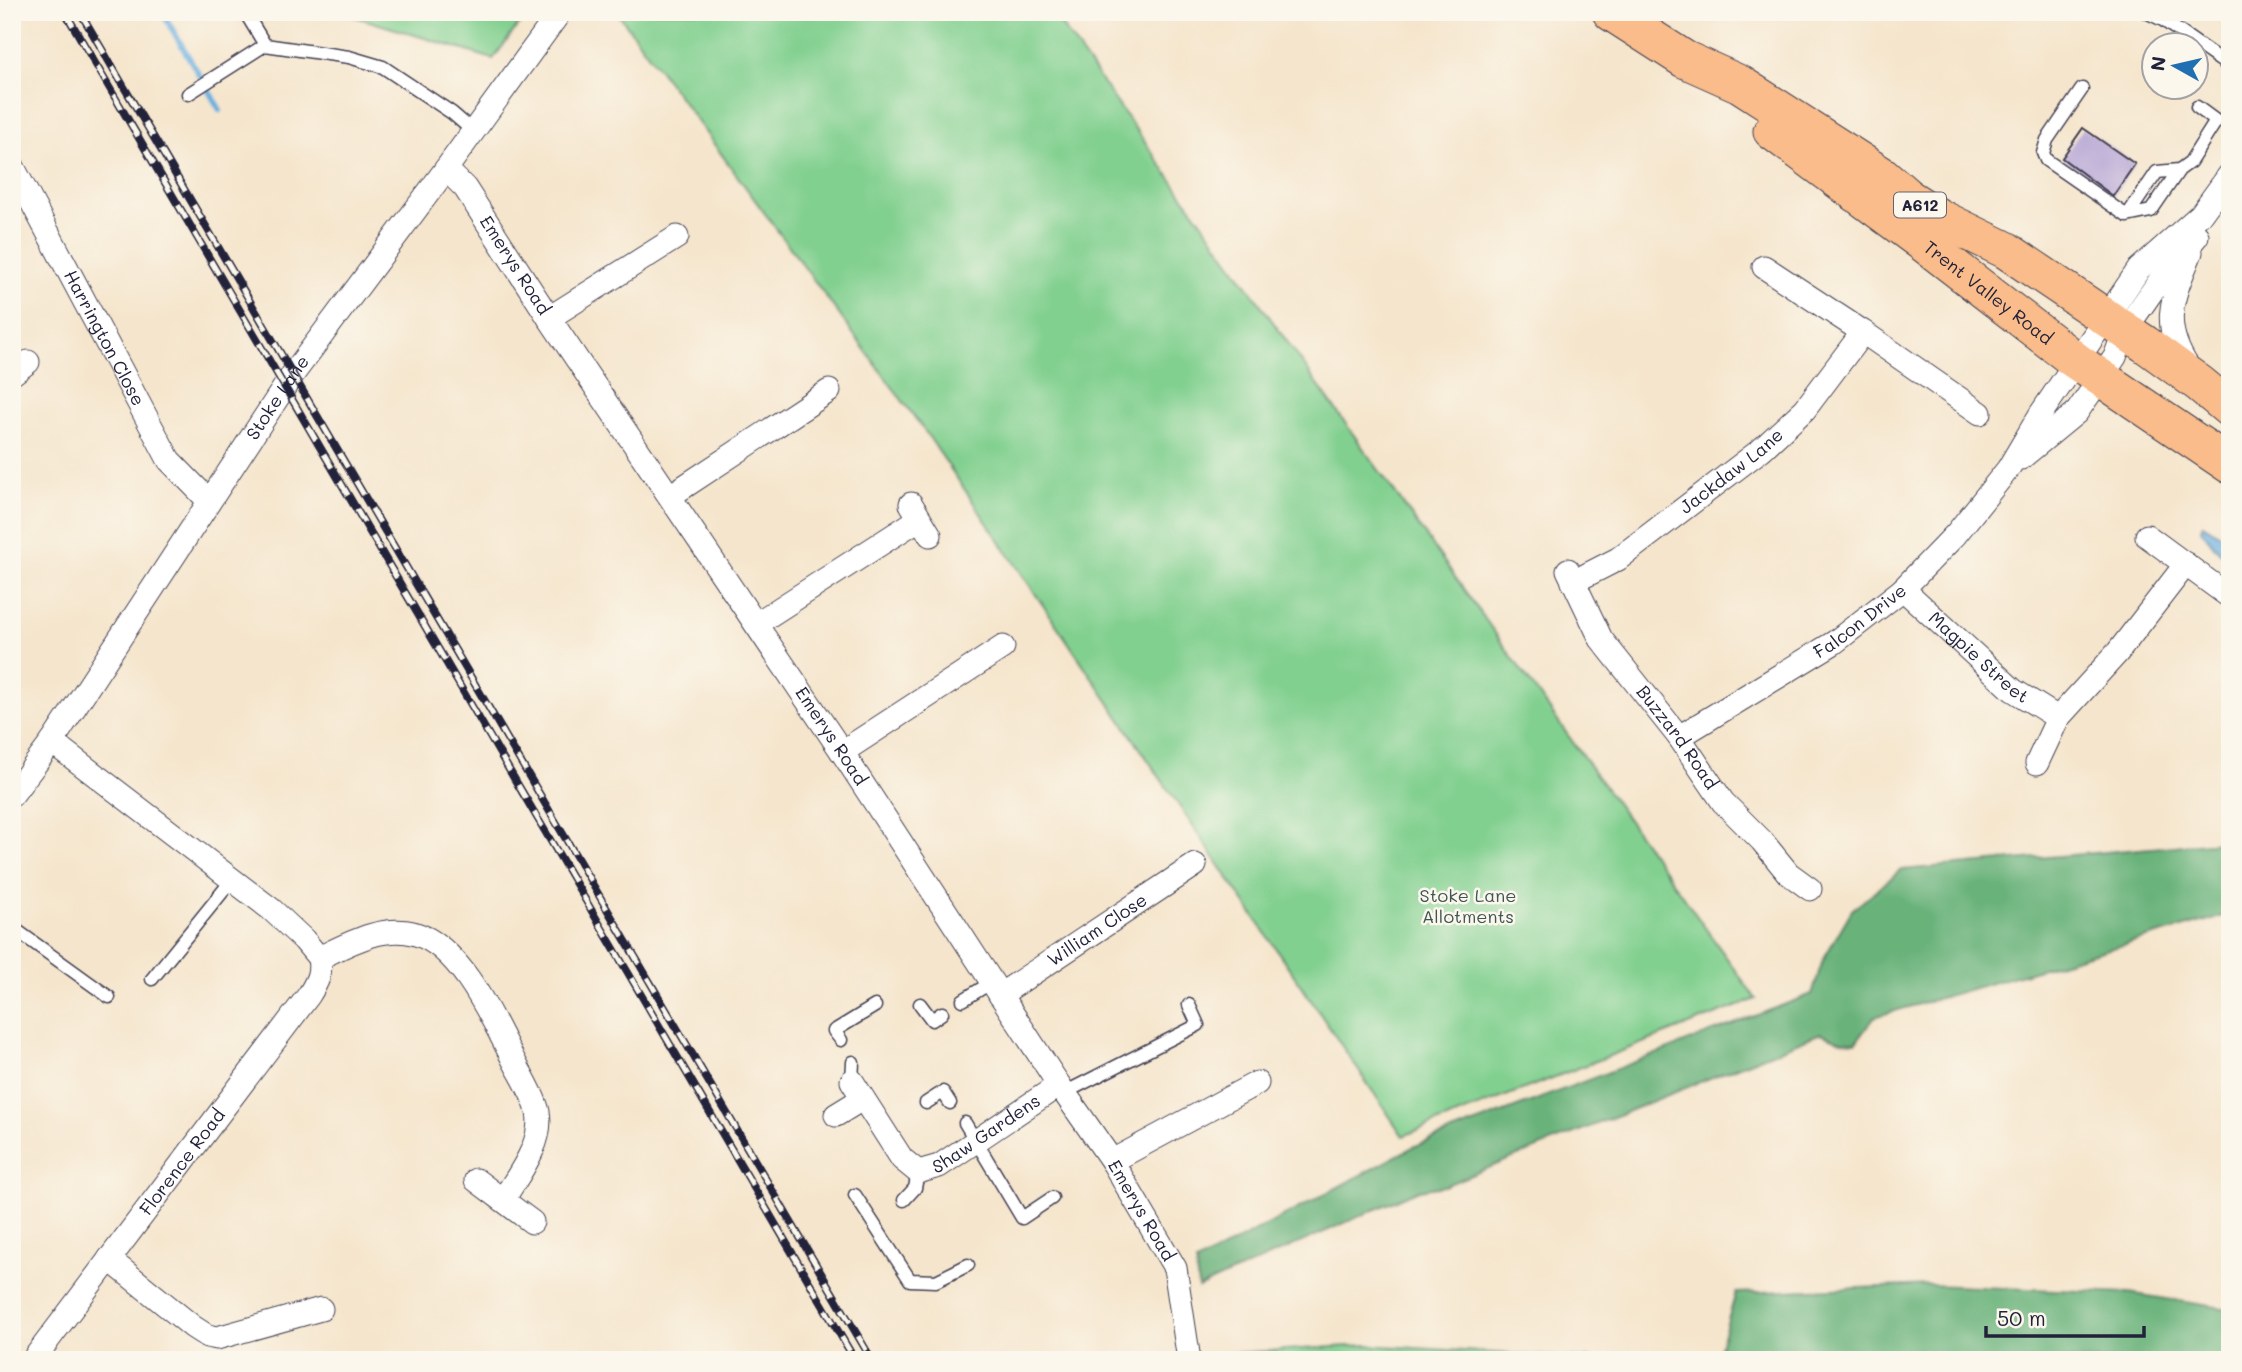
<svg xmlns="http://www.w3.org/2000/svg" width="2242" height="1372" viewBox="0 0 2242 1372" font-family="Mali,sans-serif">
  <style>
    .green { fill: #82d090; stroke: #527966; stroke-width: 2 }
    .forest { fill: #69b27a; stroke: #466a5a; stroke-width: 2 }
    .water { fill: #6ab0e0; stroke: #46698e; stroke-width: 2 }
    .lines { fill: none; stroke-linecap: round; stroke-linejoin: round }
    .stream { stroke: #6ab0e0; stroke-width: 6 }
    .building { fill: #b8a7d6 }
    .service-casing { stroke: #423f51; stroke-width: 15 }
    .minor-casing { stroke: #423f51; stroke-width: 25 }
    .primary-casing { stroke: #423f51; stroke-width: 39 }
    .service { stroke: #fff; stroke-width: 12 }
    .minor { stroke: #fff; stroke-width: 23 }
    .primary { stroke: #f9bc8a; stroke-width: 37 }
    .rail-casing { stroke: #22223b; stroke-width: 8 }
    .rail { stroke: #fbf7ec; stroke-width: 5; stroke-dasharray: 16; stroke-linecap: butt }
    .labels { text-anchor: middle; stroke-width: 5; stroke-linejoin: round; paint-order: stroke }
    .shield { fill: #fbf7ec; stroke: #636270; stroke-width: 2 }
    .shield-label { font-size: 16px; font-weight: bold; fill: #22223b }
    .street-label { font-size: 18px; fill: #22223b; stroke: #fbf7ec }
    .park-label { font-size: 18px; fill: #3f5654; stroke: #fbf7ec }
  </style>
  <rect width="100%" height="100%" fill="#fbf7ec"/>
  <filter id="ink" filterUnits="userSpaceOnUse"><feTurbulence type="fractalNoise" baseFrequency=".0143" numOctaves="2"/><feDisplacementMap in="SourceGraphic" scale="14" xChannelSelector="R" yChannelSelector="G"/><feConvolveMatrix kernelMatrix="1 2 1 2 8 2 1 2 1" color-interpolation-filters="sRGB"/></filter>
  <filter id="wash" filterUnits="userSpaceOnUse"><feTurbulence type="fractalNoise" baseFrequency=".00686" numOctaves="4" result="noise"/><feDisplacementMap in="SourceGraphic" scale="28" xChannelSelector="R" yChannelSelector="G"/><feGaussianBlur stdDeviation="1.57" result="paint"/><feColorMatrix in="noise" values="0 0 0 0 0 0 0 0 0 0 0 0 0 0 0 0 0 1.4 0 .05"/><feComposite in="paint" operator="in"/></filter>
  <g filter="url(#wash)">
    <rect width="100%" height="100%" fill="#f5e5cc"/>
    <path class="green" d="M 340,12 L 528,12 L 493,59 Z
      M 617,12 L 1052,12 L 1756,999 L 1403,1136 L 929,437 Z
      M 1367,1345 L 1611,1360 L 1204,1360 L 1201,1355 Z"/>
    <path class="forest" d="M 2230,841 L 2230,914 L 1874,1017 L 1856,1042 L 1841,1041 L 1821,1033 L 1444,1186 L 1419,1190 L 1198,1288 L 1196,1263 L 1413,1147 L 1812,994 L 1823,960 L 1852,910 L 1901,870 Z
      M 1930,1285 L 2129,1293 L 2230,1309 L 2230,1360 L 1716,1360 L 1736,1293 Z"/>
    <path class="water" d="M 2203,524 L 2230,541 L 2230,561 L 2215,547 L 2201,529 Z"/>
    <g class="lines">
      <path class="stream" d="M 162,12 L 220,110"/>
    </g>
    <g id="blocks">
      <path class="building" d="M 2083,128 L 2135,164 L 2113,196 L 2062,158 Z"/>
    </g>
  </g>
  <g filter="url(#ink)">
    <use href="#blocks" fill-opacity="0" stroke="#423f51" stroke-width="2"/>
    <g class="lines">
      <defs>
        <path id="service" d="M 245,12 L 265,45
          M 2146,12 L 2163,20 L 2230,67
          M 2082,89 L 2047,140 L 2043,153 L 2046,160 L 2127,216 L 2151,211 L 2179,170 L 2190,162 L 2216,121 L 2197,107
          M 188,94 L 265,45 L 349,57 L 383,67 L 452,113 L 474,132
          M 2127,216 L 2157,172 L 2179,170
          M 12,927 L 109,997
          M 152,979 L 232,880
          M 963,1000 L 992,982
          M 920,1004 L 932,1020 L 942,1013
          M 841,1040 L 834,1031 L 875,1006
          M 852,1081 L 853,1062
          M 1064,1093 L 1198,1025 L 1189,1005
          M 926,1103 L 943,1092 L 950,1103
          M 965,1123 L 1022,1218 L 1052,1198
          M 855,1195 L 910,1280 L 936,1281 L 968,1265
          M 904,1200 L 915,1188 L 918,1172"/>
        <g id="minor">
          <path id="s1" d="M 12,165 L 169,460 L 208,500"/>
          <path id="s2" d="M 446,169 L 465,188 L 549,318 L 842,752 L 1059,1085 L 1112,1161 L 1175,1268 L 1189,1360"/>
          <path d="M 1764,267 L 1863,332 L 1980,413"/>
          <path d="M 549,318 L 677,237"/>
          <path d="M 2188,367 C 2159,323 2173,297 2191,252"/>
          <path d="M 12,374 L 28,362"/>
          <path d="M 2021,458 L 2077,412 L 2115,357 L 2125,330 L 2165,273 L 2197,236"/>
          <path d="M 670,496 L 829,391"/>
          <path d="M 911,504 L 930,535"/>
          <path d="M 2147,536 L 2230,597"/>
          <path id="s3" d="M 1568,570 L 1601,639 L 1679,737 L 1723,802 L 1762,841 L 1788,873 L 1810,889"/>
          <path id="s4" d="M 1573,582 L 1618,559 L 1762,449 L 1805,409 L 1863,332"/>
          <path id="s5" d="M 1903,589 L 2013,690 L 2058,718"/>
          <path d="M 756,624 L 919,519"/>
          <path id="s6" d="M 1679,737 L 1835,642 L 1903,589 L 1956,534 L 2008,469 L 2040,415 L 2139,269 L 2201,214 L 2230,174"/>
          <path d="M 52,742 L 272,910 L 304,940 L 319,958"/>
          <path d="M 842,752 L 1003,647"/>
          <path d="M 2037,763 L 2058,718 L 2118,652 L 2186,564"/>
          <path id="s7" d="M 12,795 L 52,742 L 293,374 L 446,169 L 560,12"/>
          <path id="s8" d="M 1000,995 L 1195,865"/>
          <path id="s9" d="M 852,1081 L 902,1159 L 918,1172 L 939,1166 L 1059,1085"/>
          <path d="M 836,1115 L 862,1099"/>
          <path d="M 1112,1161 L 1257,1083"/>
          <path d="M 476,1180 L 532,1222"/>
          <path d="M 109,1259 L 193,1327 L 207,1336 L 217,1338 L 321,1309"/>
          <path id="s10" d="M 33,1360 L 309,995 C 317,982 322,973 319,958 C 348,944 383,924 416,934 C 461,947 493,1020 513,1059 C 521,1075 534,1094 538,1112 C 544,1143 518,1175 503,1200"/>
        </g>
        <g id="primary">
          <path d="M 1611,12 L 1684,59 L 1740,84 L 1883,176 L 1907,197 L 1940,218 L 2006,250 L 2145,344 L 2200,384 L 2230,409"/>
          <path id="s11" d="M 1772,131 L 1927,246 L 2076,361 L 2230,465"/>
        </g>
      </defs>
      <use href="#service" class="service-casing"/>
      <use href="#minor" class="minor-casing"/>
      <use href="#primary" class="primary-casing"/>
      <use href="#service" class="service"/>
      <use href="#minor" class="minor"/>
      <use href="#primary" class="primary"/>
      <defs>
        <path id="rail" d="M 65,12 L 855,1360
          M 80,12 L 872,1360"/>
      </defs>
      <use href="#rail" class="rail-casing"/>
      <use href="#rail" class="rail"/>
    </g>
  </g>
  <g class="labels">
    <rect class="shield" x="1894" y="192.5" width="52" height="25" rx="5"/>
    <g class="shield-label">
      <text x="1920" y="211">A612</text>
    </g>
    <g class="street-label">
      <text dy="6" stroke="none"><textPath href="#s2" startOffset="119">Emerys Road</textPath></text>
      <text dy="6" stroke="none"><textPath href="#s11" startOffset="270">Trent Valley Road</textPath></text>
      <text dy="6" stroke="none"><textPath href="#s1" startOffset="196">Harrington Close</textPath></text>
      <text dy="6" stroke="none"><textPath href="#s7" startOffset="478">Stoke Lane</textPath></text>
      <text dy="6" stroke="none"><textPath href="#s4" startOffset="194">Jackdaw Lane</textPath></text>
      <text dy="6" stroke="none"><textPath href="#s6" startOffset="215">Falcon Drive</textPath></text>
      <text dy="6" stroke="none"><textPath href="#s5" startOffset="102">Magpie Street</textPath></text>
      <text dy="6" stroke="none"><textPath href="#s2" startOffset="686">Emerys Road</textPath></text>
      <text dy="6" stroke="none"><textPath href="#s3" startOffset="201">Buzzard Road</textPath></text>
      <text dy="6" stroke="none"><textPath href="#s8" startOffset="117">William Close</textPath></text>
      <text dy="6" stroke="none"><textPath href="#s9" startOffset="192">Shaw Gardens</textPath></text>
      <text dy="6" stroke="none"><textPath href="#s10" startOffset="248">Florence Road</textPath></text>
      <text dy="6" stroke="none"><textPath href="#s2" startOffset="1253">Emerys Road</textPath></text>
    </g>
    <g class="park-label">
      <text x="1468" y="902">Stoke Lane<tspan x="1468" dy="21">Allotments</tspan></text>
    </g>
  </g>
  <rect width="2242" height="1372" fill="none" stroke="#fbf7ec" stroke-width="42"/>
  <g transform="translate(2175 66) rotate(278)"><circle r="33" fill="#fbf7ec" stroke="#a4a2a5" stroke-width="2"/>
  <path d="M0-5L12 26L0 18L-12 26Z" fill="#1f6fb2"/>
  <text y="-10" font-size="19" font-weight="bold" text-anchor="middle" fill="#22223b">N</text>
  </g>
  <path d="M1986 1326v10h158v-10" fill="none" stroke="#22223b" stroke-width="3.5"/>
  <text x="1997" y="1326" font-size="21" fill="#22223b" stroke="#fbf7ec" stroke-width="5" paint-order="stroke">50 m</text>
</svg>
